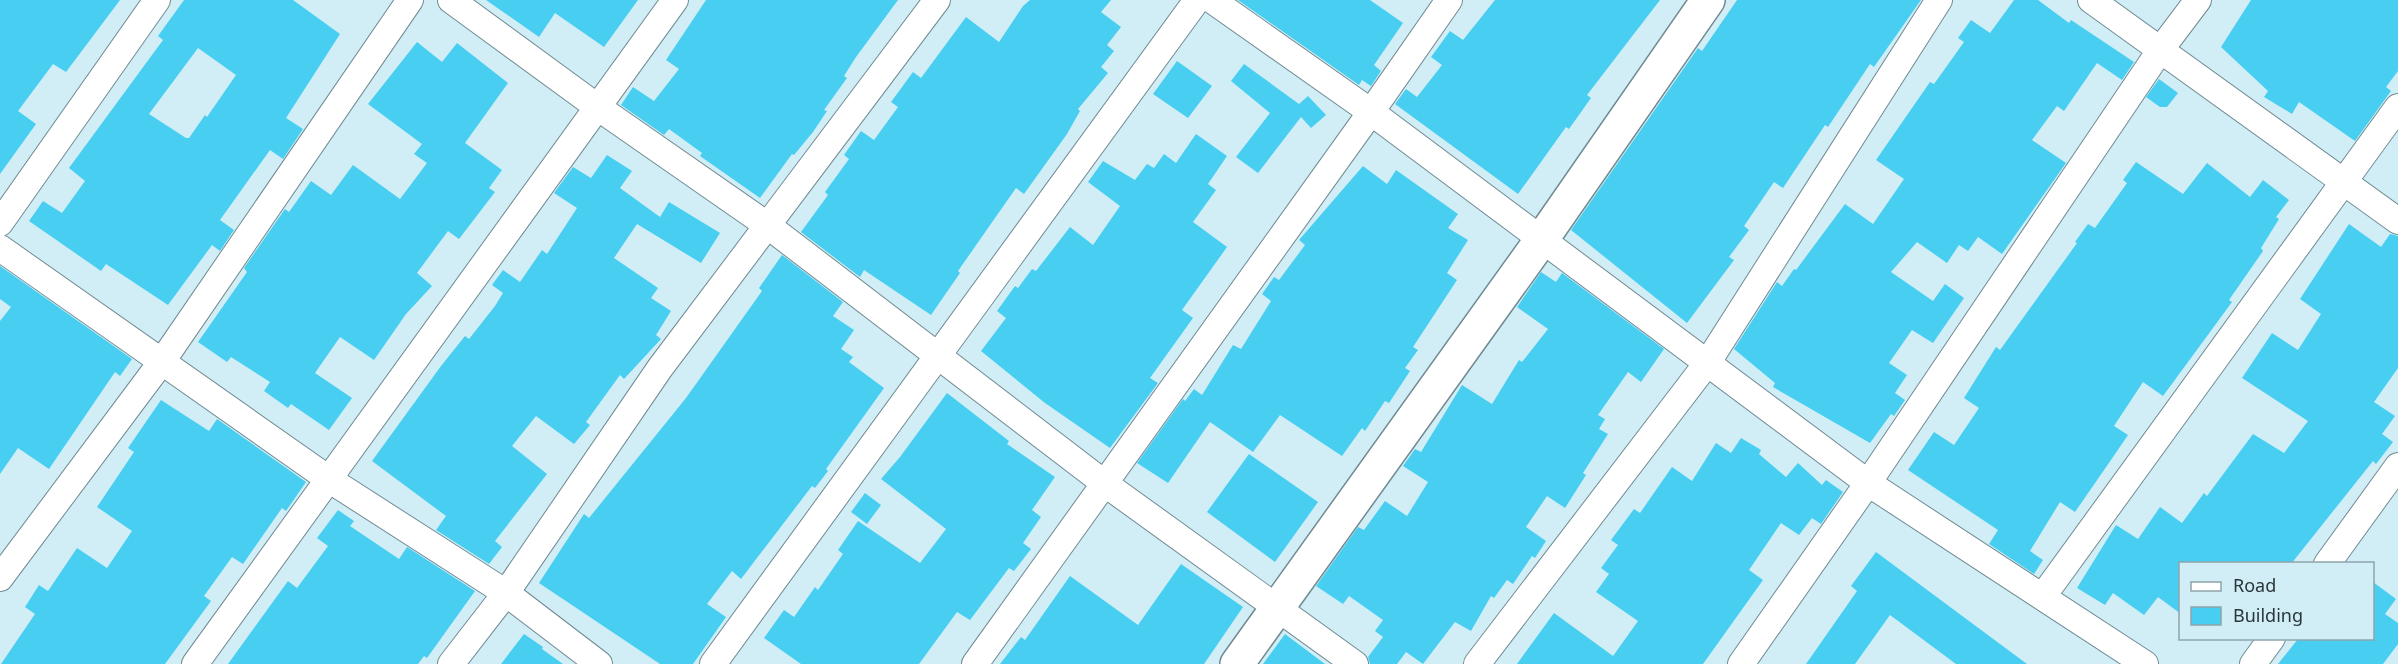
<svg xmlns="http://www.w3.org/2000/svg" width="2398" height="664" viewBox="0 0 2398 664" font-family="'Noto Sans',sans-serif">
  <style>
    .building { fill: #47cef0; fill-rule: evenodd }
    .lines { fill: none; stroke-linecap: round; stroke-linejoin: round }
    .street-casing { stroke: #708a92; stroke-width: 28 }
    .secondary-casing { stroke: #708a92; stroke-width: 36 }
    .street { stroke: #fff; stroke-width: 26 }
    .secondary { stroke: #fff; stroke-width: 33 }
  </style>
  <rect width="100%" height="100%" fill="#d1eef7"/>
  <path class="building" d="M 0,0 L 120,0 L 66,72 L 53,64 L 18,111 L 36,124 L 0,174 Z
    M 184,0 L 293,0 L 340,34 L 286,118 L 303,129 L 283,159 L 270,150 L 220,220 L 234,230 L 220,251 L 212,245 L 168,305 L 106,264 L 101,271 L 29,221 L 43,201 L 62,213 L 85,181 L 69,168 L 163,40 L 158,36 ZM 198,48 L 236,75 L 207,117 L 205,115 L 189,138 L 186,138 L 149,114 Z
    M 486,0 L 638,0 L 604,47 L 555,13 L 539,37 Z
    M 706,0 L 898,0 L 856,57 L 844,76 L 847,78 L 824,110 L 827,111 L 813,132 L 794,155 L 792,154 L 760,198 L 700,156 L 702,153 L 669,129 L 664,135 L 621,105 L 633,87 L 654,101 L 679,69 L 666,60 Z
    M 1030,0 L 1111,0 L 1101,12 L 1121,27 L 1107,45 L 1114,51 L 1101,67 L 1108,73 L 1078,109 L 1080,111 L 1067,134 L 1024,194 L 1016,188 L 958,271 L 960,273 L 931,315 L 864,270 L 860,277 L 801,232 L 828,195 L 825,192 L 849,159 L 844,155 L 861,131 L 874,140 L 898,107 L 891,102 L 913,72 L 921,78 L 966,17 L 999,42 L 1023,6 Z
    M 1238,0 L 1370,0 L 1403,23 L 1374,65 L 1381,71 L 1371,86 L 1362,80 L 1359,85 Z
    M 1495,0 L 1660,0 L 1587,95 L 1591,98 L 1569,129 L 1566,127 L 1518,194 L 1395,104 L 1406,89 L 1417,97 L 1442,65 L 1431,57 L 1450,31 L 1463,40 Z
    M 1737,0 L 1921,0 L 1874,67 L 1870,64 L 1828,127 L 1825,125 L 1783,188 L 1774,182 L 1744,226 L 1749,230 L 1729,257 L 1734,260 L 1687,323 L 1571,230 L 1698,48 L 1702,51 Z
    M 2014,0 L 2038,0 L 2069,23 L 2071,20 L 2134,62 L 2122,80 L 2097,63 L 2064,111 L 2057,106 L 2032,140 L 2066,163 L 2002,254 L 1978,237 L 1968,251 L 1959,245 L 1947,263 L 1917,242 L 1891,272 L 1933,301 L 1945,284 L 1964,298 L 1933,343 L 1912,330 L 1889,363 L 1907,375 L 1895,393 L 1905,400 L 1894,416 L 1891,414 L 1870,443 L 1773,387 L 1775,383 L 1734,349 L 1777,282 L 1782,286 L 1794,269 L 1796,270 L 1845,204 L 1873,224 L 1904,179 L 1876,160 L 1930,82 L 1934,84 L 1964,42 L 1958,38 L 1971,20 L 1990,33 Z
    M 2251,0 L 2398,0 L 2398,71 L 2386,87 L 2391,91 L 2355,141 L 2299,102 L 2292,114 L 2264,97 L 2268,91 L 2221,47 Z
    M 417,42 L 442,62 L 457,43 L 508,83 L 465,143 L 502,170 L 489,188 L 495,192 L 459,239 L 448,231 L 417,273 L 432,286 L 406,314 L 374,360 L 340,337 L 315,373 L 352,398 L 329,430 L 291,404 L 288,408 L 264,391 L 270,382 L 231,357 L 227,362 L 198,342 L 247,272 L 244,268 L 285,209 L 289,212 L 311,181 L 331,195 L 353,165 L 400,199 L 427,163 L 414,154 L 422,144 L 368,104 Z
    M 1177,61 L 1212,86 L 1188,118 L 1153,94 Z
    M 1244,64 L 1299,104 L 1308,96 L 1326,115 L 1311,128 L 1301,117 L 1258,173 L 1236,157 L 1270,113 L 1231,81 Z
    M 2159,79 L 2178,93 L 2167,107 L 2160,107 L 2146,97 Z
    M 1196,134 L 1227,156 L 1208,184 L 1216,190 L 1193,222 L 1227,247 L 1182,310 L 1193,318 L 1150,378 L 1158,383 L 1110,448 L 1045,403 L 981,351 L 1006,318 L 997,311 L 1015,286 L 1018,288 L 1032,269 L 1036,271 L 1070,227 L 1093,245 L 1120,206 L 1088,182 L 1103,161 L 1135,180 L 1147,164 L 1154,168 L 1164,154 L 1176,163 Z
    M 607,155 L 632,171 L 620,188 L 660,217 L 669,202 L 720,233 L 701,263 L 637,224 L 614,258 L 658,288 L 651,298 L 671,311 L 656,335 L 661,339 L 624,379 L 620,375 L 586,422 L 590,425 L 574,444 L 536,416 L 512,446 L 547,474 L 495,541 L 502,547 L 489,564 L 436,530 L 446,516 L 372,461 L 441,366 L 465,336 L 469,339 L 495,306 L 503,293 L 492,285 L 503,270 L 520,282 L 542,250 L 547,254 L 577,208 L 554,193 L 573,167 L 591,178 Z
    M 2136,162 L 2183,194 L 2207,163 L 2250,197 L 2263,180 L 2289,200 L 2276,217 L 2279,219 L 2261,248 L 2263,251 L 2229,300 L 2232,302 L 2177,377 L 2163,396 L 2143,382 L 2114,426 L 2128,435 L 2113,457 L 2075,512 L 2060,502 L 2030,551 L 2043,560 L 2034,574 L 1989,544 L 1998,530 L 1908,470 L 1934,432 L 1954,445 L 1979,408 L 1964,398 L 1996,347 L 2000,350 L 2077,243 L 2075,242 L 2088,224 L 2095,228 L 2127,183 L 2123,180 Z
    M 1363,166 L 1387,184 L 1396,170 L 1458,214 L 1448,228 L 1468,240 L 1447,273 L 1457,280 L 1413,347 L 1418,350 L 1405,368 L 1410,371 L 1389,403 L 1385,401 L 1365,431 L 1362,428 L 1342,456 L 1280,415 L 1253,452 L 1210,422 L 1168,483 L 1137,463 L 1183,399 L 1185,401 L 1194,389 L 1202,395 L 1233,345 L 1241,349 L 1271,301 L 1262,294 L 1274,277 L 1279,280 L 1305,245 L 1299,240 Z
    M 2349,224 L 2381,247 L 2390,234 L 2398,236 L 2398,368 L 2374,402 L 2395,416 L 2382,434 L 2393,442 L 2376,464 L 2373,461 L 2291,564 L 2181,564 L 2181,614 L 2158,597 L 2144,615 L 2113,593 L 2105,605 L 2077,588 L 2116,525 L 2138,539 L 2160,507 L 2182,523 L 2204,493 L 2207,496 L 2253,434 L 2284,453 L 2308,421 L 2242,378 L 2272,333 L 2298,350 L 2321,314 L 2300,299 Z
    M 782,255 L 843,302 L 833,316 L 854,330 L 841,349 L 853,357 L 849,362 L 884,388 L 826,469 L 828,471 L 815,488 L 812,486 L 741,579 L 732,571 L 707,604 L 726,617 L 693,664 L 660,664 L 539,583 L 584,514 L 589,518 L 686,398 L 762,291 L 759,288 Z
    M 0,266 L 132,359 L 120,376 L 115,372 L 49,469 L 18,448 L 0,474 L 0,321 L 11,307 L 0,299 Z
    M 1541,272 L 1556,282 L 1562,273 L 1664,349 L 1641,382 L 1628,372 L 1598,415 L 1605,419 L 1599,429 L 1608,434 L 1583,473 L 1586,475 L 1565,508 L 1547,496 L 1526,527 L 1546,541 L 1535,558 L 1532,556 L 1513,584 L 1507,580 L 1494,598 L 1491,596 L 1471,631 L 1455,622 L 1423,664 L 1406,652 L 1397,664 L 1370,664 L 1368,657 L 1383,637 L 1375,631 L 1383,620 L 1349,596 L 1343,604 L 1316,586 L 1358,527 L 1364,530 L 1385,501 L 1407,516 L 1428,482 L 1403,466 L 1415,449 L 1421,452 L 1462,385 L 1492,404 L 1519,360 L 1522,362 L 1548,329 L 1517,307 Z
    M 947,393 L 1009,441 L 1007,444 L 1055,477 L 1032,510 L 1041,517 L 1023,543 L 1031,549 L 1014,571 L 1009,568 L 970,620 L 957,612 L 919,664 L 801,664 L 764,638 L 784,610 L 794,617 L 815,587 L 818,590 L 843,554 L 838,550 L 858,521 L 920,563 L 946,529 L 881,479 L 900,457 Z
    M 161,400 L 209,431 L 217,419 L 306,482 L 286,511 L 282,508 L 243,564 L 232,557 L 204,596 L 211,601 L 165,664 L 1,664 L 35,614 L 25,607 L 39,585 L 48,591 L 77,548 L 107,568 L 132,531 L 97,507 L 134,452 L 128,448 Z
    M 1741,438 L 1761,450 L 1759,454 L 1786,477 L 1798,463 L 1822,485 L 1826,480 L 1843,492 L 1821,524 L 1812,518 L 1799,535 L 1781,523 L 1749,570 L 1763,580 L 1703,664 L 1517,664 L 1554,613 L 1613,656 L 1638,621 L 1596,592 L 1609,574 L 1601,568 L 1618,545 L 1611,540 L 1634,509 L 1640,513 L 1672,467 L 1692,481 L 1716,443 L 1731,453 Z
    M 1249,454 L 1318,502 L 1275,562 L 1207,512 Z
    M 865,493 L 881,505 L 867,524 L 851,512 Z
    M 338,510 L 354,521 L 350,526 L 399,559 L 407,547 L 475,591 L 427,658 L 424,656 L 418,664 L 228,664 L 288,581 L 297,588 L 328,546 L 317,538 Z
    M 1876,552 L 2027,664 L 1956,664 L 1890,615 L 1855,664 L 1806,664 L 1857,591 L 1851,586 Z
    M 1181,564 L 1243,607 L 1204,664 L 1000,664 L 1021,637 L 1025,640 L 1070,576 L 1138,625 Z
    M 2373,582 L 2396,599 L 2385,614 L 2398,623 L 2398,644 L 2383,664 L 2278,664 L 2298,639 L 2373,639 Z
    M 524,634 L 543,647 L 542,649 L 563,664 L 501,664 Z
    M 1285,634 L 1325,664 L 1263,664 Z"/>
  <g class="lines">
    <defs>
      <path id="street" d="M 451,0 L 596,106 L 767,225 L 1104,483 L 1355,664
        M 1212,0 L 1371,112 L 1868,483 L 2145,664
        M 2091,0 L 2398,221
        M 0,223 L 157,0
        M 0,248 L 330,480 L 506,593 L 599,664
        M 2327,564 L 2398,466
        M 0,578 L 163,360 L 410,0
        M 2043,596 L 2398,107
        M 195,664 L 675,0
        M 451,664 L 506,593 L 660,368 L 937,0
        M 713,664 L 1197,0
        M 975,664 L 1371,112 L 1449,0
        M 1477,664 L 1708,362 L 1939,0
        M 1741,664 L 1868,483 L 2161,49 L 2198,0
        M 2253,664 L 2272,638"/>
      <path id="secondary" d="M 1237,664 L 1542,239 L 1708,0"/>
    </defs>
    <use href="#street" class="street-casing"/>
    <use href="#secondary" class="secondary-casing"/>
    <use href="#street" class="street"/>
    <use href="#secondary" class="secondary"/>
  </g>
  <rect x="2179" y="562" width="195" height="78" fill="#d1eef7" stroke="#8ea4ab" stroke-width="1.5"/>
  <rect x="2191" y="582" width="30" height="9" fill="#ffffff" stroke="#8ea4ab" stroke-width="1.5"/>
  <text x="2233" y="592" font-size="18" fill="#2a3639">Road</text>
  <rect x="2191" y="607" width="30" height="18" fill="#47cef0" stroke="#8ea4ab" stroke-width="1.5"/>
  <text x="2233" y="622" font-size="18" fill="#2a3639">Building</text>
</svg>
